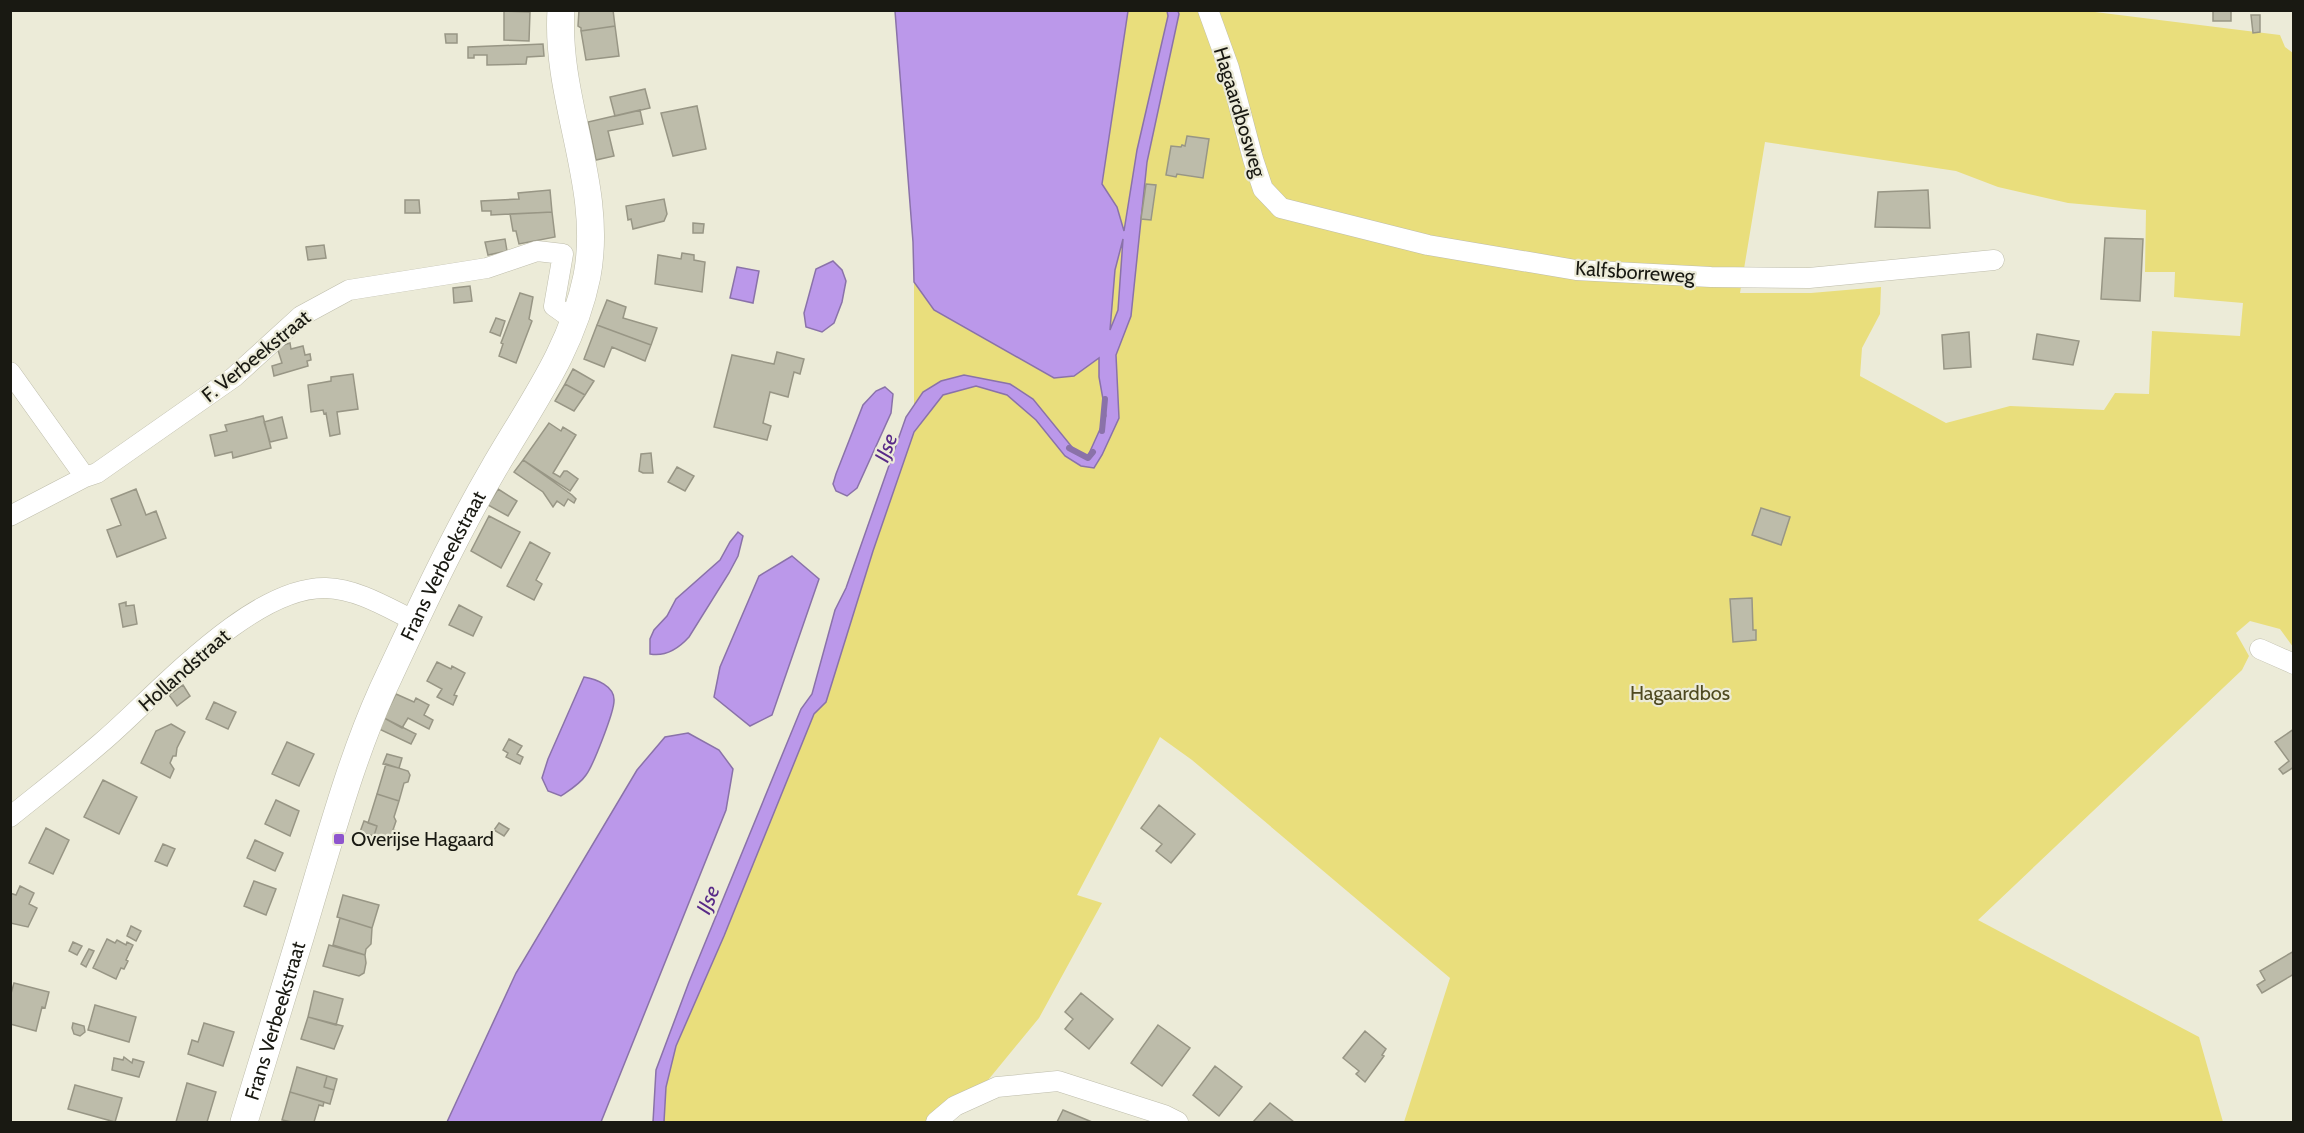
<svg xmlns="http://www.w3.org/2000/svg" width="2304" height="1133" viewBox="0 0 2304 1133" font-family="Cabin,sans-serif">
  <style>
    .green { fill: #e9de7c; fill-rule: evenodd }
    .water { fill: #bb98ea; stroke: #8a72a9; stroke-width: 1.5; fill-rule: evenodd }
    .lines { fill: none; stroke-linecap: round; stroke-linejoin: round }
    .stream { stroke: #8a72a9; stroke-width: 6 }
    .building { fill: #bdbcaa; stroke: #989685; stroke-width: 1.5 }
    .minor-casing { stroke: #bebdab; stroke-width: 21 }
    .secondary-casing { stroke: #bebdab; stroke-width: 28 }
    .minor { stroke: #fff; stroke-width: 20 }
    .secondary { stroke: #fff; stroke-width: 27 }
    .poi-dot { fill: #8e55cd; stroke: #ecebd8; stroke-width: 2 }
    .labels { text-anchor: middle; stroke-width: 4.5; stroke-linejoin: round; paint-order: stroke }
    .street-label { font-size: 20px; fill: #191912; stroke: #ecebd8 }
    .park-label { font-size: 20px; fill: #4e4920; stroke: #ecebd8 }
    .poi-label { font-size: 20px; fill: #191912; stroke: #ecebd8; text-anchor: start }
    .water-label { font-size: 21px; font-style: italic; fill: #582987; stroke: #ecebd8 }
  </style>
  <rect width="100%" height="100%" fill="#ecebd8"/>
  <path class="green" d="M 2079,10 L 2280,35 L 2285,47 L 2293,53 L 2293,647 L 2280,629 L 2250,621 L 2236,633 L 2249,656 L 2242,670 L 1978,920 L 2199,1037 L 2223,1122 L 1404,1122 L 1450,978 L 1192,760 L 1160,737 L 1077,895 L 1102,903 L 1039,1018 L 984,1085 L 948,1122 L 659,1122 L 664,1062 L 837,631 L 914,419 L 914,282 L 934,310 L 1108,343 L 1115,270 L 1124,232 L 1117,207 L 1102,184 L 1128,11 ZM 1765,142 L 1956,171 L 1998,187 L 2068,203 L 2146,210 L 2145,272 L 2175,272 L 2174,297 L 2243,303 L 2240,336 L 2152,331 L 2149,394 L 2115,393 L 2104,410 L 2010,406 L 1946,423 L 1860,376 L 1862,348 L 1880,314 L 1881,287 L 1811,293 L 1740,293 Z"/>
  <path class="water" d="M 895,11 L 1128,11 L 1102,184 L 1117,207 L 1124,231 L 1137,150 L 1168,16 L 1167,11 L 1178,11 L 1179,14 L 1147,162 L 1131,316 L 1116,355 L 1119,418 L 1102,455 L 1094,468 L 1081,466 L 1065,456 L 1036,420 L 1007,395 L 976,386 L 943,395 L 914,432 L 873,551 L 826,702 L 814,714 L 724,936 L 676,1046 L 666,1087 L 664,1122 L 653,1122 L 656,1070 L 689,982 L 801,709 L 812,694 L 835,610 L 846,588 L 906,417 L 923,392 L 941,381 L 964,375 L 1010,384 L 1033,399 L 1076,452 L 1087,458 L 1106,416 L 1099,377 L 1099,358 L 1074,376 L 1054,378 L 934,310 L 914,282 L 913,242 ZM 1123,239 L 1118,310 L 1110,330 L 1115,270 Z
    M 833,261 L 842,270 L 846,281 L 842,302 L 834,323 L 822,332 L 806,327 L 804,313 L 816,269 Z
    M 737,267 L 759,271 L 753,303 L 730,298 Z
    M 885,387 L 893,394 L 891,413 L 857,488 L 847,496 L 836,491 L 833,484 L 836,474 L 863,405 L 876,391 Z
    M 738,532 L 743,536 L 738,556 L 729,573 L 689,637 C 679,648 666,657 650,654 L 650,639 L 654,630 L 667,616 L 676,599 L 720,560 L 730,542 Z
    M 792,556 L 819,579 L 772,715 L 750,726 L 714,697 L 720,667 L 759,576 Z
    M 584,677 C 596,679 615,686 614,701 C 614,712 593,766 586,775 C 580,784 570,790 561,796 L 548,791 L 542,778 L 548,759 Z
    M 688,733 L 719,750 L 733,769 L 726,810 L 601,1122 L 447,1122 L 516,973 L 637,770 L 665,737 Z"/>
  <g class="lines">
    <path class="stream" d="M 1102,431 L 1105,399
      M 1069,448 L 1088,458 L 1093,452"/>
  </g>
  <path class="building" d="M 579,10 L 613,10 L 615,26 L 581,31 L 581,28 L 578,26 Z
    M 2213,10 L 2231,10 L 2231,21 L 2213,21 Z
    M 504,11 L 530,12 L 529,41 L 504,40 Z
    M 2251,15 L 2260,15 L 2260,32 L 2253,33 Z
    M 615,26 L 619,56 L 586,60 L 581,31 Z
    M 445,34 L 457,34 L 457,43 L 446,43 Z
    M 543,44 L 544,56 L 527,57 L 526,64 L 487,65 L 487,55 L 474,55 L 474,58 L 468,58 L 468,47 Z
    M 645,89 L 650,108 L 615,116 L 610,97 Z
    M 697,106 L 706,149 L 673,156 L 661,113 Z
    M 640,110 L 643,124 L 608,131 L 614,156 L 596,160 L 588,122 Z
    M 1187,136 L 1209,139 L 1203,178 L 1177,174 L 1176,177 L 1166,175 L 1171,146 L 1181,147 L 1182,145 L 1185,146 Z
    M 1146,184 L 1156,185 L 1151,220 L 1141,219 Z
    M 550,190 L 552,212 L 491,215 L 491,211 L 482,211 L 481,201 L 519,199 L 518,193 Z
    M 1928,190 L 1930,228 L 1875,227 L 1878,192 Z
    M 664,199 L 667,214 L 664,221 L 633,229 L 631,219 L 628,220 L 626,206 Z
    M 405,200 L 419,200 L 420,213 L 405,213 Z
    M 552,212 L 555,237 L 519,244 L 516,231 L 513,231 L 510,214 Z
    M 693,223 L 704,224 L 703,233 L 693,233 Z
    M 2105,238 L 2143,239 L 2140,301 L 2101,299 Z
    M 505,239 L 507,251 L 488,255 L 485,242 Z
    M 324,245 L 326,258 L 308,260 L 306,247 Z
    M 682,253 L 694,255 L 694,260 L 705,262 L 702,292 L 655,284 L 658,255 L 681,259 Z
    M 470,286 L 472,301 L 454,303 L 453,288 Z
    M 520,293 L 533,297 L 529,319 L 532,321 L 516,363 L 499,356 L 503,344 L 501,343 Z
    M 607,300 L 626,307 L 623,318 L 657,328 L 651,345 L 597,325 Z
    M 496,318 L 505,321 L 500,336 L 490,332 Z
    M 597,325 L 651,345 L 645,361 L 612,347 L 604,367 L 584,359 Z
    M 1969,332 L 1971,367 L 1944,369 L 1942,335 Z
    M 2037,334 L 2079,341 L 2073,365 L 2033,359 Z
    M 290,343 L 291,349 L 303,346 L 305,355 L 310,354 L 311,360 L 307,361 L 308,366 L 274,376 L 272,366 L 282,363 L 277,347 Z
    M 777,352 L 804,359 L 800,374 L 794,372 L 788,397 L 770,392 L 763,423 L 771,426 L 767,440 L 714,427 L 732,355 L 774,364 Z
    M 573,369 L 594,381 L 585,395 L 565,384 Z
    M 353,374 L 358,409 L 337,412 L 340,434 L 330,436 L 326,413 L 324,414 L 323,410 L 311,412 L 308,385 L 331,381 L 331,377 Z
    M 565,384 L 585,395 L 574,411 L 555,401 Z
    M 263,416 L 271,448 L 233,458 L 232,452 L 215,456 L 210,435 L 227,431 L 225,425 Z
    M 282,417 L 287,438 L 270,442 L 264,422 Z
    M 549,423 L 561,431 L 563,427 L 576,435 L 553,473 L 560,477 L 564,471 L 567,471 L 578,479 L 570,491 L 523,460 Z
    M 651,453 L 653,473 L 643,473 L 639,471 L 641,454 Z
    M 523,460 L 572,495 L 576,499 L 574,503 L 568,499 L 564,506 L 557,501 L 553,507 L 543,492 L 514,472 Z
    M 677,467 L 694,476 L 685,491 L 668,482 Z
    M 136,489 L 146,515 L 156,511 L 166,538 L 117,557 L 107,530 L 121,525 L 111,499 Z
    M 498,489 L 517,501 L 508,516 L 488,505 Z
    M 1761,508 L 1790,517 L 1781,545 L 1752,535 Z
    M 489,516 L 520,532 L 501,568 L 471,551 Z
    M 530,542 L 550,553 L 536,580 L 542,584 L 534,600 L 507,586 Z
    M 1752,598 L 1753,630 L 1756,630 L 1756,640 L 1733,642 L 1730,599 Z
    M 126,602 L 126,606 L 134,605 L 137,624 L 123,627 L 119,604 Z
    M 459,605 L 482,617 L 473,636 L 449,625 Z
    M 437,662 L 451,669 L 452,666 L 465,673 L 454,695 L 457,696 L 453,705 L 437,697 L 442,689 L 427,681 Z
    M 183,685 L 190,696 L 177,706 L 169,695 Z
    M 396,694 L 414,702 L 416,698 L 429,705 L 424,715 L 433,720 L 429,729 L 408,718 L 402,728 L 384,718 Z
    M 214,702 L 236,712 L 228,729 L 206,719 Z
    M 384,718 L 416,734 L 411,744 L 379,729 Z
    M 171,724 L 185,732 L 177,748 L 176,756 L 173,756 L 170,763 L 174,769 L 170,778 L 141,763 L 156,731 Z
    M 2294,729 L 2294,767 L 2283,774 L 2279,769 L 2289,761 L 2275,742 Z
    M 509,739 L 522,746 L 517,754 L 523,757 L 520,764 L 506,757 L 508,753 L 503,750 Z
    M 287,742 L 314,754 L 299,786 L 272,774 Z
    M 387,754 L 402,758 L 399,768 L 383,764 Z
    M 386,764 L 408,771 L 410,775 L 408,782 L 404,783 L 399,801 L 377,794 Z
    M 103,780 L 137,797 L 119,834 L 84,817 Z
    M 377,794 L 399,801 L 394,817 L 396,821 L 393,830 L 397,831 L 393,843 L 374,836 L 377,826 L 368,823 Z
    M 276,800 L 299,811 L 290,836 L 265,824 Z
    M 1159,805 L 1195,834 L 1171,863 L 1156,851 L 1162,844 L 1141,828 Z
    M 364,821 L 377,826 L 374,836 L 360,832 Z
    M 499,823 L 509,829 L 504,836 L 494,830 Z
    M 46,828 L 69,840 L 53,874 L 29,863 Z
    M 255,840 L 283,853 L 275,871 L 247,858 Z
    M 163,844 L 175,849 L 167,866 L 155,861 Z
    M 254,881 L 276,889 L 266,915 L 244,906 Z
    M 20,886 L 34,893 L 29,904 L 37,908 L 28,927 L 10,923 L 10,893 L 16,895 Z
    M 343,895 L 379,905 L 372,928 L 337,917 Z
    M 340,918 L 372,928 L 371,944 L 366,949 L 365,955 L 333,945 Z
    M 131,926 L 141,931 L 136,941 L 127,936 Z
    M 107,939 L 115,943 L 117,940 L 126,945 L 127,942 L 133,945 L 126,960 L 128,961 L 124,969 L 121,968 L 116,979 L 93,968 Z
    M 73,942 L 82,946 L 77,955 L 69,951 Z
    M 329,945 L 365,955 L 366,963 L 364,973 L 359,976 L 323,966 Z
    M 89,949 L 94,951 L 86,967 L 81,964 Z
    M 2294,951 L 2294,974 L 2262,993 L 2257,985 L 2265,980 L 2260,971 Z
    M 14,983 L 49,992 L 45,1008 L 42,1007 L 36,1031 L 10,1024 L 10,997 Z
    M 314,991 L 343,999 L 336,1025 L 308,1017 Z
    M 1081,993 L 1113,1019 L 1089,1049 L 1065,1029 L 1073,1019 L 1065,1012 Z
    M 95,1005 L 136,1017 L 129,1042 L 88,1030 Z
    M 308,1017 L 343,1026 L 334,1049 L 301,1039 Z
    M 73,1023 L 84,1026 L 85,1032 L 80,1036 L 74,1034 L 72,1028 Z
    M 204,1023 L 234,1032 L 223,1066 L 188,1054 L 192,1040 L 198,1042 Z
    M 1158,1025 L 1190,1048 L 1162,1086 L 1131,1063 Z
    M 1365,1031 L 1386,1049 L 1382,1055 L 1384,1056 L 1365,1082 L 1356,1074 L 1359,1071 L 1343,1058 Z
    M 124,1057 L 132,1063 L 133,1059 L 144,1062 L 139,1077 L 112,1070 L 114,1058 L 123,1060 Z
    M 1215,1066 L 1242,1087 L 1219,1116 L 1193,1095 Z
    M 297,1067 L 327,1076 L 324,1087 L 334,1090 L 330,1104 L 290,1092 Z
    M 327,1076 L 337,1079 L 334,1090 L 324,1087 Z
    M 187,1083 L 216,1092 L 207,1122 L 176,1122 Z
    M 75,1085 L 122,1098 L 115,1122 L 68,1109 Z
    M 290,1092 L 324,1102 L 323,1106 L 319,1105 L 314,1122 L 292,1122 L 282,1120 Z
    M 1270,1103 L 1294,1122 L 1253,1122 Z
    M 1063,1110 L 1092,1122 L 1057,1122 Z"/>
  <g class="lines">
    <defs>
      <path id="minor" d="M 1208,10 L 1229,68 L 1253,159 L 1263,189 L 1281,208 L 1428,245 L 1576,270 L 1711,277 L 1809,278 L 1994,260
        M 10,372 L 85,477 L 97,473 L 234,377 L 301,316 L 349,290 L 487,268 L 537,251 L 563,254 L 554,306 L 575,321
        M 10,516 L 85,477
        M 2260,649 L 2294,664
        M 10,817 C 41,792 72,768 102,742 C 156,696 251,586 326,588 C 358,589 388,608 415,621
        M 936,1122 L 955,1106 L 997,1087 L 1058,1081 L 1164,1115 L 1178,1122"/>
      <g id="secondary">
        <path id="s1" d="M 244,1122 C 269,1041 294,959 318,877 C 337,814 355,751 382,691 C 417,616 452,540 494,468 C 531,404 572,350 587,276 C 604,186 555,100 561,10"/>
      </g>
    </defs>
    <use href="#minor" class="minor-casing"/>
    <use href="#secondary" class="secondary-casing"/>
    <use href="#minor" class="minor"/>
    <use href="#secondary" class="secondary"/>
  </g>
  <rect class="poi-dot" x="333" y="833" width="12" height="12" rx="3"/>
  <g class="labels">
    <g class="street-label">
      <text transform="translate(1240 112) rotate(73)" y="7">Hagaardbosweg</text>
      <text transform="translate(1635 272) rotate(4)" y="7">Kalfsborreweg</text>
      <text transform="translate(256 356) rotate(-39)" y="7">F. Verbeekstraat</text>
      <text dy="7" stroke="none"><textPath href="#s1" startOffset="592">Frans Verbeekstraat</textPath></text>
      <text transform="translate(184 670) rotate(-41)" y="7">Hollandstraat</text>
      <text dy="7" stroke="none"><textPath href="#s1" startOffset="106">Frans Verbeekstraat</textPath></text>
    </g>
    <g class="park-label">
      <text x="1680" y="700">Hagaardbos</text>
    </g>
    <g class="poi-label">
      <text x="351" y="846">Overijse Hagaard</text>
    </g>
    <g class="water-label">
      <text transform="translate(886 448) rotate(-70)" y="7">IJse</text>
      <text transform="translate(708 900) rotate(-68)" y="7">IJse</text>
    </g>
  </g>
  <rect width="2304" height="1133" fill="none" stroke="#191912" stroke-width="24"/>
</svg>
